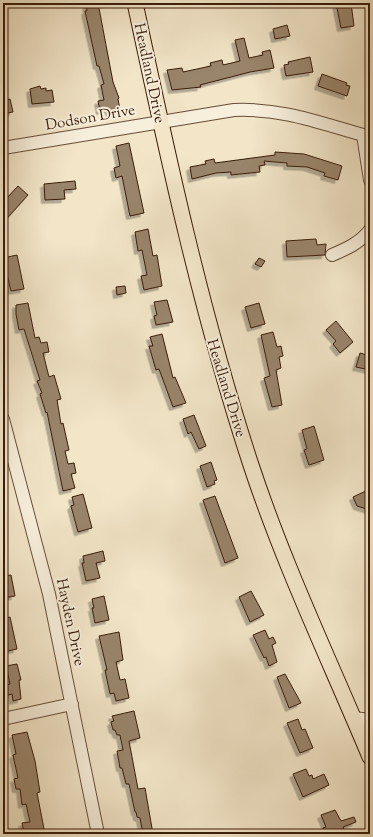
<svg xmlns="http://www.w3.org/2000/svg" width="373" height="837" viewBox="0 0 373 837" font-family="'Sorts Mill Goudy',serif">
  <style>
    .building { fill: #99856c; stroke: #381d09; filter: url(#shadow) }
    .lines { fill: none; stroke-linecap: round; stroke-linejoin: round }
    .minor-casing { stroke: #664f39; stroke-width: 14 }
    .major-casing { stroke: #381d09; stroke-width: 17 }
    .minor { stroke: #f7eedb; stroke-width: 12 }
    .major { stroke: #f2e5c8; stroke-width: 15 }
    .labels { text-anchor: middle; stroke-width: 4; stroke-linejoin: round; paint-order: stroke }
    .street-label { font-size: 15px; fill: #381d09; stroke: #f7eedb }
  </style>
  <defs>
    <filter id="shadow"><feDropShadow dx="-3.5" dy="3.5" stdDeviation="0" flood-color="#0004"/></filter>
  </defs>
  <rect width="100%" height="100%" fill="#f2e5c8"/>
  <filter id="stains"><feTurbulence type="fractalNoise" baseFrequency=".005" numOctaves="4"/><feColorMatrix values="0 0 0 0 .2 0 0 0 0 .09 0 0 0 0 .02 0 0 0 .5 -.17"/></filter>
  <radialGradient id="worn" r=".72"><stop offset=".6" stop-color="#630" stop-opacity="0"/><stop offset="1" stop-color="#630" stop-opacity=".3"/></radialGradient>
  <path class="building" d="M 96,3 L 98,3 L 113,82 L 119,98 L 118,99 L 120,110 L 110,113 L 109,109 L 100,111 L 98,101 L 104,100 L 101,85 L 104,84 L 99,66 L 97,66 L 85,11 L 87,11 L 86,5 Z
    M 336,3 L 351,3 L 354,26 L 341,28 Z
    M 287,25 L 290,36 L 275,39 L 273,29 Z
    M 244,38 L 249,58 L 263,55 L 262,52 L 270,50 L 274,68 L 250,72 L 200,85 L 201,87 L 172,90 L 167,70 L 182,68 L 183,72 L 211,66 L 210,63 L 222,60 L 223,65 L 240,61 L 235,40 Z
    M 310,57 L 313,72 L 286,76 L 284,65 L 289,64 L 288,62 Z
    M 322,74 L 347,83 L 346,85 L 350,86 L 347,96 L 318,86 Z
    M 40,86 L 41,89 L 46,88 L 46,91 L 52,90 L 54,102 L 32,104 L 30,89 Z
    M 10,99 L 13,112 L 3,114 L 3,101 Z
    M 129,143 L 144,213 L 130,216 L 122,176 L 116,178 L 114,168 L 120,166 L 116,146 Z
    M 275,152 L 304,154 L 342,166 L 338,180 L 324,176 L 325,173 L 307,167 L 287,166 L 287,163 L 264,161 L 265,165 L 259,166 L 260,172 L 231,175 L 231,172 L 216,173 L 192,179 L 190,167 L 206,164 L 205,161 L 214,159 L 215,163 L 275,155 Z
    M 75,181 L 76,189 L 64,190 L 65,199 L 45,200 L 44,184 Z
    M 18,186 L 28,195 L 3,223 L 3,194 L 7,198 Z
    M 148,229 L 153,256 L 157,255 L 162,286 L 144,290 L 141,276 L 147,275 L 142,250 L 138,251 L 135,232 Z
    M 316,239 L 317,245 L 326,244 L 325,255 L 287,257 L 286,241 Z
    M 17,255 L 24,289 L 11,291 L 3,258 Z
    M 259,258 L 265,261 L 261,267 L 255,264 Z
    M 125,286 L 126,293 L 117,295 L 116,287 Z
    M 167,300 L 173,322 L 156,325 L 154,316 L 157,315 L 154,302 Z
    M 28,303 L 35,338 L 39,337 L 41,343 L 47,342 L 49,352 L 43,353 L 49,377 L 54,375 L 61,399 L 57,400 L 61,424 L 63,423 L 69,450 L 65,451 L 68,464 L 74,463 L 76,473 L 71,474 L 75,488 L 63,491 L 47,412 L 46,413 L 40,394 L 42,393 L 37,381 L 40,380 L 24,329 L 19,330 L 16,314 L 16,305 Z
    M 259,303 L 265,324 L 251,328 L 245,307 Z
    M 336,321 L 353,342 L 340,353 L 333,344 L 336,341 L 326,330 Z
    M 273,332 L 277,347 L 281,346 L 283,356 L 279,357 L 281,368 L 276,370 L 282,405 L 272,407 L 264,378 L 270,376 L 261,335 Z
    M 162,334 L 173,378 L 175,377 L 186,403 L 173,407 L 159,369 L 156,370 L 149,346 L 153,346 L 150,337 Z
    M 360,353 L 370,356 L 370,370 L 356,367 Z
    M 194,415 L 206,446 L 199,449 L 191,432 L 188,434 L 183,419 Z
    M 314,426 L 324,460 L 309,465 L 304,450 L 307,449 L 302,430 Z
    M 211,462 L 217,480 L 214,481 L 215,484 L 207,487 L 200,466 Z
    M 370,489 L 370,510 L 357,506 L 353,497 Z
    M 83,494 L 92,528 L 78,532 L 71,506 L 74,505 L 72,497 Z
    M 215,496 L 238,558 L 225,563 L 203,500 Z
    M 103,551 L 105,561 L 96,563 L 100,578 L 86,581 L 82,563 L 84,563 L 83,556 Z
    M 11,575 L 15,596 L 3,598 L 3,576 Z
    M 251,591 L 264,615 L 250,622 L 239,597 Z
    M 104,596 L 109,620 L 95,623 L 92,608 L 94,608 L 92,599 Z
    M 10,617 L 17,649 L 3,652 L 3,619 Z
    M 265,630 L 269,639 L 273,637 L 276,643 L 272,645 L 277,662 L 269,666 L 266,657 L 264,658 L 253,635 Z
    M 119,632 L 123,660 L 116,662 L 120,680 L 125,679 L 129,698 L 116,701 L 114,693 L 110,694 L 105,670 L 107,670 L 99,636 Z
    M 17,664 L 21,680 L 19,680 L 21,699 L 13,701 L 12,694 L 8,695 L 6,685 L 10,684 L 6,666 Z
    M 285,674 L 301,703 L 289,708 L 277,677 Z
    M 134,711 L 140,738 L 129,741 L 138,789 L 145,788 L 153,834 L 143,834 L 140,818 L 137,817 L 136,812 L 135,812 L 129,784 L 126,784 L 122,768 L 120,768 L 117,751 L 123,750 L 120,735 L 117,735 L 115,730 L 113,730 L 111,722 L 114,721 L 112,716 Z
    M 298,719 L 302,730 L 305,729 L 313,748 L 300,753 L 287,723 Z
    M 27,732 L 35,761 L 40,792 L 37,793 L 45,834 L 33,834 L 32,831 L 24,833 L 22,823 L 30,822 L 26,804 L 22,805 L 20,789 L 16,789 L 14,779 L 18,778 L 13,755 L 16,754 L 12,735 Z
    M 306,769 L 309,776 L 312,775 L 313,779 L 324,774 L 329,785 L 303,797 L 293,774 Z
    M 335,810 L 341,821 L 354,817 L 356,822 L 343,827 L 346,834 L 325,834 L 323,828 L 326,827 L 321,815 Z"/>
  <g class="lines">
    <defs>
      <path id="minor" d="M 363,135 L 370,180
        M 3,148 L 234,110 C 284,108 322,124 370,137
        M 332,255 C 346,249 360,243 370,230
        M 3,419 L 49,594 L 98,834
        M 354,718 L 370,720
        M 3,719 L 72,704"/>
      <path id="major" d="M 135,3 C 168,158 201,312 250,462 C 283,563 329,659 370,757"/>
    </defs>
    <use href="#minor" class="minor-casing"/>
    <use href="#major" class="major-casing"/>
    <use href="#minor" class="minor"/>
    <use href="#major" class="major"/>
  </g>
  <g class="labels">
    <g class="street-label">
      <text transform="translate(150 73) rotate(78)" y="5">Headland Drive</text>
      <text transform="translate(90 117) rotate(-10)" y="5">Dodson Drive</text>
      <text transform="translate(227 388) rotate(73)" y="5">Headland Drive</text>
      <text transform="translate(71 622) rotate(78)" y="5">Hayden Drive</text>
    </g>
  </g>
  <rect width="373" height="837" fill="none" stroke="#f2e5c8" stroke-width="16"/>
  <rect x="4" y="4" width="365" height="829" fill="none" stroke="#381d09" stroke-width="2"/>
  <rect x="8" y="8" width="357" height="821" fill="none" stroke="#381d09"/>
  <rect width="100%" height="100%" filter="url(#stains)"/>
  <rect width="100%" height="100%" fill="url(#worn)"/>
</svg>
